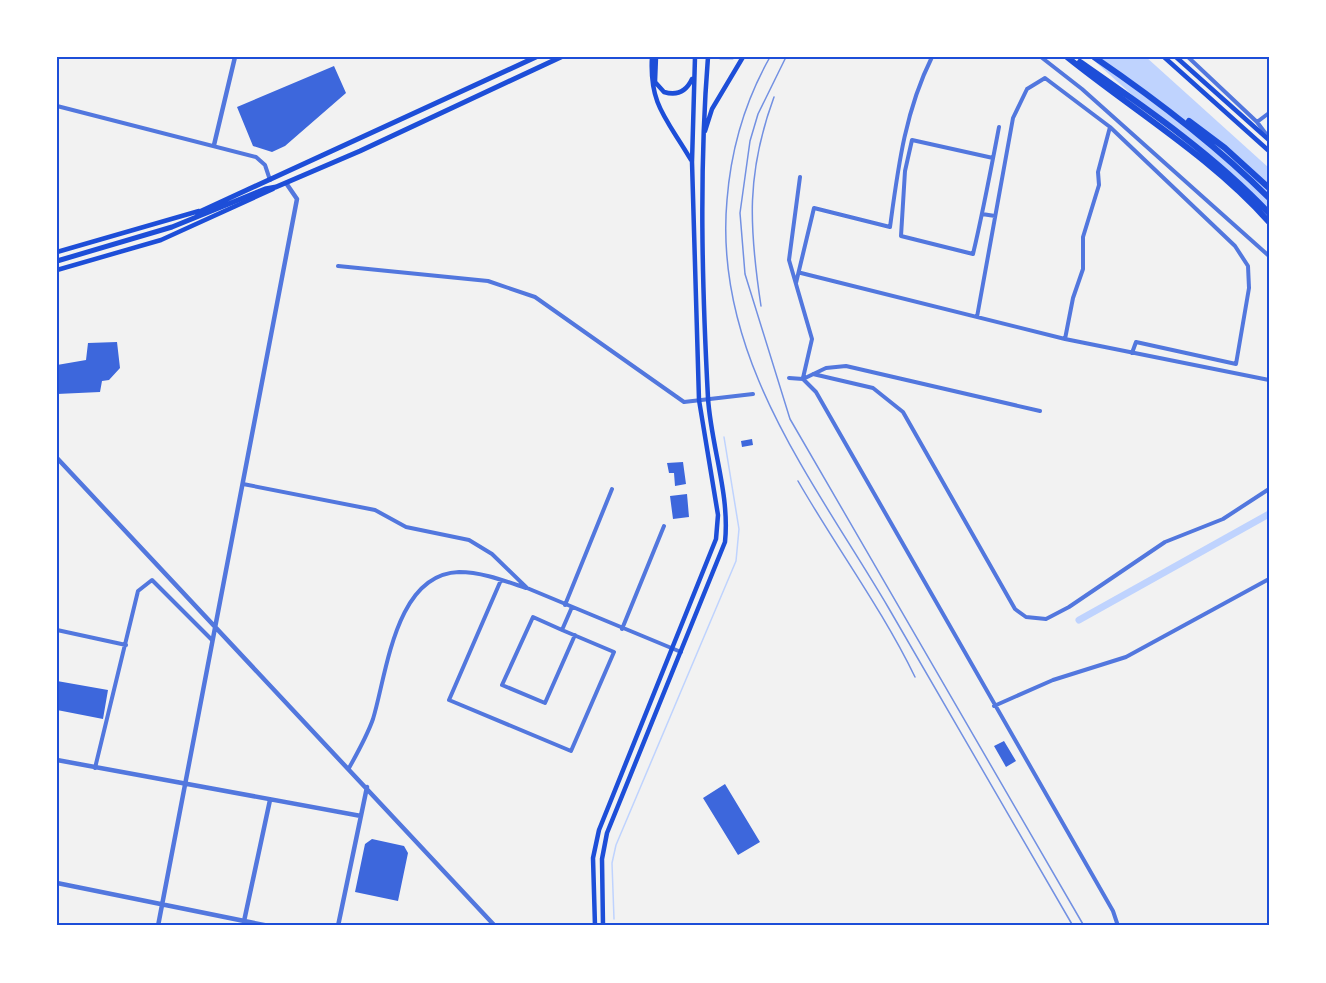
<svg xmlns="http://www.w3.org/2000/svg" width="1326" height="983" font-family="'Playfair Display',serif">
	<rect width="100%" height="100%" fill="#f2f2f2"/>
	<path fill="#bfd3fe" d="M1090,57h56l123,111v50z"/>
	<g fill="none" stroke-linecap="round" stroke-linejoin="round">
		<path stroke="#bfd3fe" stroke-width="1.5" d="M614,919l-2,-56 4,-18 120,-284 3,-32 -15,-92"/>
		<path stroke="#bfd3fe" stroke-width="7" d="M1079,620l190,-106"/>
	</g>
	<path fill="#3d67dc" d="M334,66l12,27 -61,53 -13,6 -19,-6 -16,-39z
		M117,342l3,26 -11,12 -7,1 -2,11 -43,2v-29l29,-5 2,-17z
		M752,439l1,6 -11,2 -1,-6z
		M683,462l3,22 -11,2 -1,-13h-5l-2,-10z
		M687,494l2,23 -16,2 -3,-23z
		M57,681l51,9 -5,29 -46,-9z
		M1004,741l12,20 -10,6 -12,-21z
		M725,784l35,58 -22,13 -35,-57z
		M372,839l32,7 4,7 -10,48 -43,-9 10,-48z"/>
	<g fill="none" stroke-linecap="round" stroke-linejoin="round">
		<path stroke="#5277de" stroke-width="4" d="M1041,57l41,32 187,167
			M1188,57l69,65 12,16
			M57,106l199,51 9,8 5,15
			M1257,122l12,-9
			M993,158l-81,-18 -7,31 -4,65 72,18c10,-42 18,-85 26,-127
			M800,177l-11,83 23,79 -9,39
			M982,214l13,2
			M338,266l150,15 47,16 149,105 69,-8
			M801,273l264,66 204,41
			M796,283l18,-75 76,19c8,-59 15,-116 42,-170
			M977,317l36,-199 14,-29 18,-11 65,49 125,119 13,20 1,22 -13,76 -100,-22 -4,11
			M1065,339l8,-41 10,-29v-32l16,-52 -1,-13 12,-45
			M813,374l60,14 30,24 112,197 11,8 20,2 23,-12 96,-65 58,-23 46,-30
			M789,378l14,1 13,13 297,519 5,15
			M803,379l23,-11 20,-2 194,45
			M243,484l132,26 31,17 63,13 23,14 35,34 154,64
			M501,580l-52,120 122,51 43,-99 -52,-22 10,-23
			M565,605l47,-116
			M622,629l42,-103
			M57,630l69,15
			M562,630l-29,-13 -31,68 43,18 30,-68
			M994,706l59,-26 73,-23 143,-78
			M95,768l43,-177 14,-11 60,60
			M349,768c9,-16 18,-32 24,-49 14,-46 22,-145 86,-147 23,0 46,9 67,16"/>
		<path stroke="#5277de" stroke-width="4.5" d="M214,145l21,-88
			M57,458l438,468
			M57,760l304,56
			M57,883l212,43
			M158,926l139,-727 -11,-16
			M243,926l27,-126
			M338,926l29,-139"/>
		<path stroke="#1d4ed8" stroke-width="4.5" d="M652,57c-3,49 16,63 39,103
			M656,57l-1,25 9,10c13,4 22,0 28,-13
			M720,57h13
			M1164,57l105,94
			M1176,57l93,83
			M705,131l7,-22 31,-52
			M57,252l142,-41
			M57,270l104,-30 112,-51
			M595,926l-2,-68 6,-28 117,-291 2,-24 -19,-115 -7,-238 3,-105
			M603,926l-1,-67 5,-26 118,-291c5,-48 -14,-96 -17,-144 -6,-113 -9,-228 0,-341"/>
		<path stroke="#1d4ed8" stroke-width="5" d="M197,213l339,-156
			M57,261l115,-34 93,-38 11,-2 84,-36 201,-94"/>
		<path stroke="#1d4ed8" stroke-width="6" d="M1067,57c67,54 144,100 202,165
			M1094,57c63,43 121,87 175,141
			M1080,62c66,46 133,92 189,151
			M1189,121l36,27 44,40"/>
		<path stroke="#7290e2" stroke-width="1.5" d="M770,57c-25,44 -39,92 -43,143 -14,156 86,280 161,407 62,106 124,212 185,319
			M786,57l-28,57 -8,27 -10,72 5,61 45,145 294,507
			M761,306c-12,-79 -15,-133 13,-209
			M798,481c38,66 84,128 117,196"/>
	</g>
	<rect width="1326" height="983" fill="none" stroke="#ffffff" stroke-width="117"/>
	<rect x="58" y="58" width="1210" height="866" fill="none" stroke="#1d4ed8" stroke-width="2"/>
</svg>
